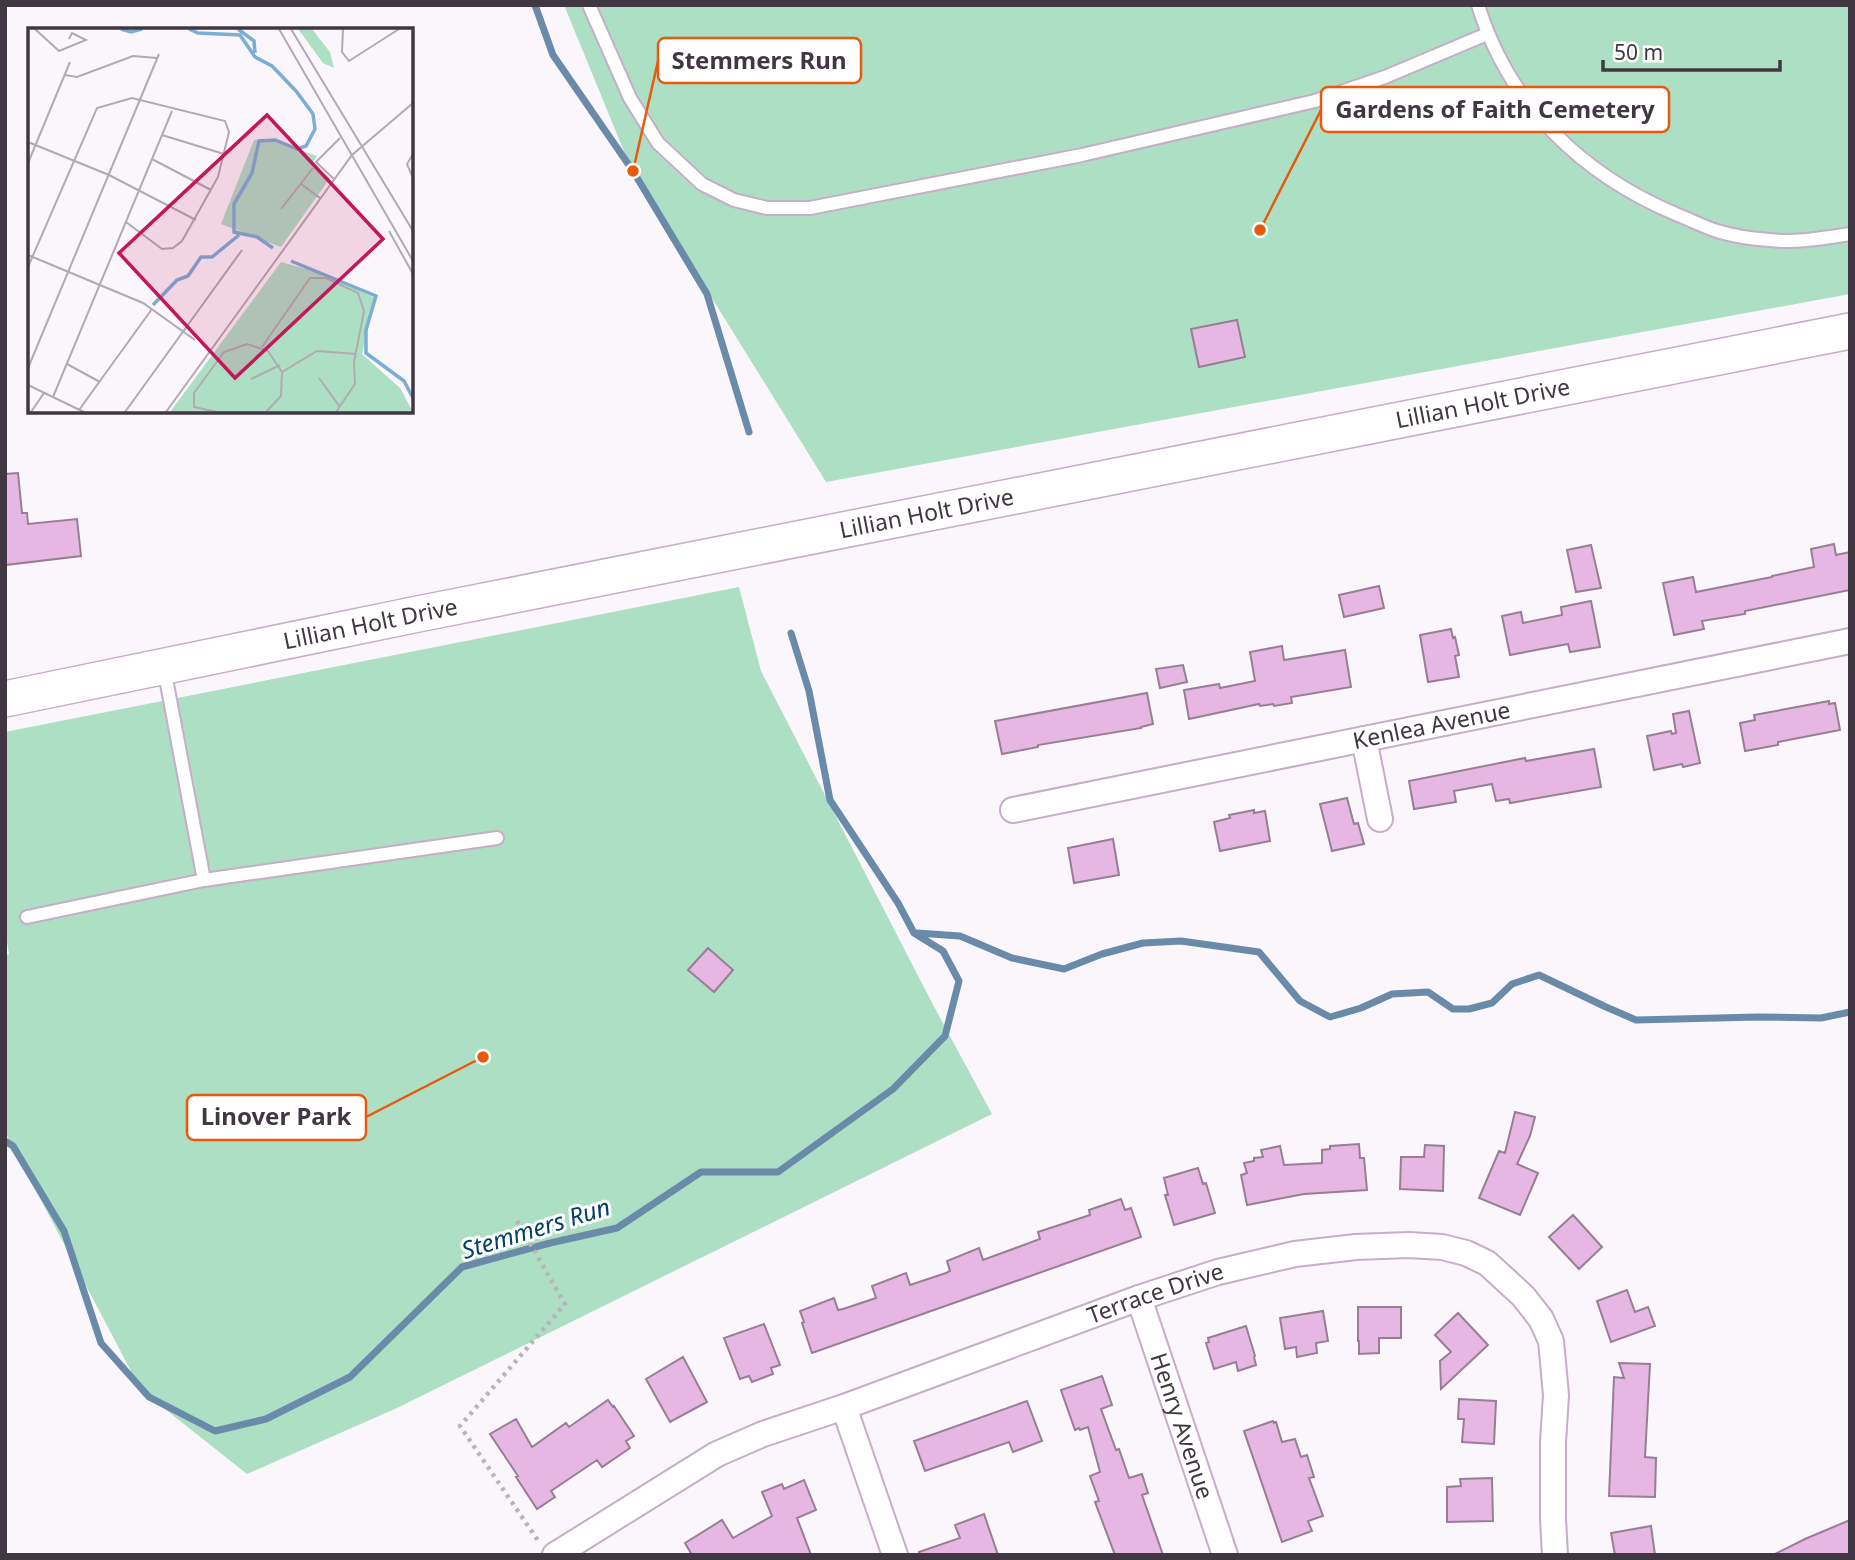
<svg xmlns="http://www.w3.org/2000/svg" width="1855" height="1560" font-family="'Noto Sans',sans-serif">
	<rect width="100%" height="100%" fill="#fbf6fb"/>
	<path fill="#addfc5" d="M564,5h1286v289l-1024,188 -196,-316z
		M739,587l22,84 170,330 61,113 -595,294 -150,66 -106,-84 -136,-258v-176l4,-2 -4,-24v-198z"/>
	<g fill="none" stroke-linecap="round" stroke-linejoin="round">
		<path stroke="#6a8aa9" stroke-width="7" d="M535,5l18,50 80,116 74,123 42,138
			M917,933l43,3 52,22 52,11 38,-15 41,-11 38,-2 78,11 41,49 30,16 31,-9 31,-14 36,-2 25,17h16l23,-6 20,-19 27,-9 67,32 30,13 122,-3 63,1 29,-6
			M5,1141l8,5 51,85 37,112 48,54 66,34 51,-12 84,-42 112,-110 88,-24 67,-15 84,-56h77l115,-83 52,-53 14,-55 -16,-30 -29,-18 -16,-30 -68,-103 -21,-109 -18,-58"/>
	</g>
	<path fill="#e6b7e2" stroke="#987e95" stroke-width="2" d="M1237,320l8,37 -46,10 -8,-38z
		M18,473l4,40h5l1,11 49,-5 4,37 -76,9v-91z
		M1834,544l2,11 14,-3v38l-105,21v3l-43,7 2,8 -30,6 -11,-52 30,-6 3,15 76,-15v-1l42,-9 -3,-18z
		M1591,545l10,43 -25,4 -9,-42z
		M1379,586l5,22 -40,9 -5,-22z
		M1591,601l9,46 -30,5 -2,-8 -58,11 -8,-39 19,-4 2,11 39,-8 -1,-8z
		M1451,629l2,9 2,-1 4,18 -4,1 4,21 -31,5 -8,-47z
		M1282,646l2,14 61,-10 6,37 -60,10 1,6 -18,3 -1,-2 -13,2 -1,-2 -70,15 -5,-29 35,-6 1,4 35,-7 -5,-29z
		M1183,665l4,17 -27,6 -4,-19z
		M1147,693l6,31 -12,3v1l-103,17v2l-36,7 -7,-33z
		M1829,701v3l6,-1 5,27 -62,12v3l-33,6 -5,-28 15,-3 -1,-5z
		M1689,711l11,52 -17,4 -1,-3 -28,6 -7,-34 24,-5 1,3 4,-1 -3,-19z
		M1594,749l7,38 -91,16 -1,-4 -13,2 -4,-17 -38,7 2,11 -42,7 -5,-28 116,-23 1,3z
		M1347,798l7,26 4,-1 6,21 -32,7 -12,-47z
		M1254,810v3l11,-2 5,30 -50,10 -6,-29 16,-4 -1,-3z
		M1113,839l6,36 -45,8 -6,-35z
		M708,948l25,22 -19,22 -26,-22z
		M1515,1112l20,5 -5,19 -13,28 21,9 -18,42 -41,-17 20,-47 6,2z
		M1359,1144l1,14h4l3,32 -63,4 -57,11 -6,-30 6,-2 -3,-10 10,-2v-3l9,-1 -2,-7 19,-4 4,19 38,-2v-13l8,-1v-3z
		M1425,1145l19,1 -1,45 -43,-2 1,-32h23z
		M1198,1168l5,16 3,-1 9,30 -41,12 -9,-30h3l-4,-17z
		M1121,1199l4,11 6,-2 10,29 -329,116 -10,-30 2,-1 -4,-11 34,-13 4,12 5,-1 33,-11 -4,-12 34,-13 4,12 36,-12 4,-2 -3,-10 32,-13 4,12 57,-21 -2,-7 52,-17 -1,-5z
		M1573,1215l29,32 -23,22 -30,-32z
		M1627,1290l8,22 13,-5 7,19 -44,16 -14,-41z
		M1358,1307h43v31h-22v15l-20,1v-13h-1z
		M1323,1311l5,30 -12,2 1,10 -20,4 -1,-10 -11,2 -5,-31z
		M1458,1313l30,32 -47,44 -1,-28 11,-9 -16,-17z
		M764,1324l16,41 -9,3 2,6 -21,8 -3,-6 -9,3 -16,-41z
		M1246,1326l9,30 -1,1 2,8 -18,6 -2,-9 -22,7 -8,-26 3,-1 -1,-4z
		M683,1357l24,45 -37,20 -24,-43z
		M1619,1363l31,1 -5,93 11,1 -1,39 -46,-1 5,-119 10,1z
		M1102,1376l10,29 -11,4 15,41 3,-1 10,29 13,-4 6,19 -6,2 21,60h-48l-20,-53 4,-1 -9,-25 10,-4 -12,-45 -8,3 -1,-2 -4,2 -14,-40z
		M1459,1399l37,2 -2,43 -32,-2 2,-23h-6z
		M608,1400l5,7 1,-1 20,30 -8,5 4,7 -28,19 -5,-7 -46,31 4,6 -18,12 -21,-32 2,-1 -28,-42 26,-15 16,28 34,-24 3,4z
		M1027,1401l15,40 -29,11 -4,-10 -84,29 -11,-30z
		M1273,1421l1,2 2,-1 6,20 13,-3 6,18 6,-2 7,22 -5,1 14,38 -15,5 4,10 -30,11 -38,-111z
		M1492,1478l1,43 -46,1v-35l14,-1 -1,-7z
		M804,1480l12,30 -19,8 14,37h-119l-7,-12 37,-23 11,18 39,-22 -10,-24 20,-8 2,5z
		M984,1514l14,41h-79v-3l41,-14 -5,-13z
		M1850,1520v35h-77l32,-16z
		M1651,1526l4,29h-40l-4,-22z"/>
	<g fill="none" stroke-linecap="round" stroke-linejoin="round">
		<g stroke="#c6adc8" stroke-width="16">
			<path id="lane" d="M589,5l41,93 28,45 44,41 32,16 33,8h43l272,-53 233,-54 70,-24 102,-43
				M1478,5c31,100 104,170 200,210 13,5 26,12 39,16 16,5 36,8 53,9 26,3 54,-2 80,-6
				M164,668l40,212
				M27,917l177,-37 293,-42"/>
		</g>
		<g stroke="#c6adc8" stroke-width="28">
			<g id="street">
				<path d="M1364,739l16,80"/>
				<path id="s1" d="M1013,810l837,-169"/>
				<path id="s2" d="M1139,1298l86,257"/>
				<path d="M844,1407l51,148"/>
				<path id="s3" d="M555,1555l162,-101 46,-20 81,-27 295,-109 79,-26 77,-18 61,-7 53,-2 33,2 24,6 21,10 36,33 18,23 10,22 5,54 -3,47v77l2,36"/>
			</g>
		</g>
		<g stroke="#c6adc8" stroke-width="38">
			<g id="secondary">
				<path id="s4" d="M5,699l413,-85 1432,-283"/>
			</g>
		</g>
		<path stroke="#bab3ba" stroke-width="4.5" stroke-dasharray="3.5 5" stroke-linecap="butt" d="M517,1221l48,83 -105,122 79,116"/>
		<use href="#lane" stroke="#fff" stroke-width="12"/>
		<use href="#street" stroke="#fff" stroke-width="24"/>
		<use href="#secondary" stroke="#fff" stroke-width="35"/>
	</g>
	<g text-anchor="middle" stroke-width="6" stroke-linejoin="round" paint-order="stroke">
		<g font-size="23" fill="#413742" stroke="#fff">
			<text dy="8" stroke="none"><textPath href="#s4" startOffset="1507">Lillian Holt Drive</textPath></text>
			<text dy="8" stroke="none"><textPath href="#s4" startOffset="940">Lillian Holt Drive</textPath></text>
			<text dy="8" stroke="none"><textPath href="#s4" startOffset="373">Lillian Holt Drive</textPath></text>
			<text dy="8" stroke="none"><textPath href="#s1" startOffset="427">Kenlea Avenue</textPath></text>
			<text dy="8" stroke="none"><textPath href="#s3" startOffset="658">Terrace Drive</textPath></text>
			<text dy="8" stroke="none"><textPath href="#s2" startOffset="135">Henry Avenue</textPath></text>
		</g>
		<g font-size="24" font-style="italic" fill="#004065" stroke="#fff">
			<text transform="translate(536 1229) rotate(-17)" y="8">Stemmers Run</text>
		</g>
	</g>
	<g transform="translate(28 28)">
		<rect width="385" height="385" fill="#fbf6fb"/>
		<path d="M270,1h14l18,23 4,16 -11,-5zM240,111l49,17 -5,8 18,14 -49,69 -60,-23 33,-84zM253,234l40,11 54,25 -13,56 38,34 13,24h-243z" fill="#addfc5"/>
		<path fill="none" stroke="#7baed5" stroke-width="3.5" d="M93,1l10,3 11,-3M161,1l9,4 42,2 15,22 17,9 24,25 17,23 2,15 -9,17 -9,3 -22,-9 -16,1 -7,32 -18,31v28l23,5 16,11M210,1l16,12 1,12M263,233l85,35 -10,34v23l38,28 9,17M125,277l24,-25 11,-4 13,-19h11l27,-22"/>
		<path fill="none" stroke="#b1aab1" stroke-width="2" d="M7,1l24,22 27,-11 -14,-7 -3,6M251,1l134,232M263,1l122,202M315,1l-1,23 7,9 50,-32M37,47l12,2 56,-21 24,2M134,107l62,19M0,114l81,33 87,45M385,126l-6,10 6,14M124,131l59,31M0,135l42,-101M306,151l-18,-17 24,-24M273,156l19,14M253,181l32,-41M361,203l24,43M0,227l115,48 52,37M0,239l69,-159 35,-10 93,23 4,11 -11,45 -36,64 -9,7 -11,1 -36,-27M234,319l48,-69h16l32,15 6,18 -10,51 1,22 -19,28M39,336l33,18M0,340l131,-314M254,344l35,-21 39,3M291,350l21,29M223,351l29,-14M0,357l56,27M25,369l119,-286M51,382l73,-101M3,384l13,-19M97,384l117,-162M138,384l186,-257 61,-52M189,384l-23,-5v-14l30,-41 23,-8 21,7 14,21 -1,24 -15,16"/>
		<path fill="#c2185b" fill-opacity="0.15" stroke="#c2185b" stroke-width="3.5" d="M239,87l116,124 -148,139 -116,-125z"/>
		<rect width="385" height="385" fill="none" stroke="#413742" stroke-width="3.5"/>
	</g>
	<path fill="none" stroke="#e8590c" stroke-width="2.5" d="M633 171L658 61M1260 230L1321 110M483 1057L366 1117"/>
	<g fill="#e8590c" stroke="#fff" stroke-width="2.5">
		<circle cx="633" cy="171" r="7"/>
		<circle cx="1260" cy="230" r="7"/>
		<circle cx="483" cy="1057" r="7"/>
	</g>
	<g fill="#fff" stroke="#e8590c" stroke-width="2.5">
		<rect x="658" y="38" width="203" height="45" rx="7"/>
		<rect x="1321" y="87" width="348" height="45" rx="7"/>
		<rect x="187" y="1095" width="179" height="45" rx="7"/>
	</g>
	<g font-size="24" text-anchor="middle" font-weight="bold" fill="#413742">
		<text x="759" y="69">Stemmers Run</text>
		<text x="1495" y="118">Gardens of Faith Cemetery</text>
		<text x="276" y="1125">Linover Park</text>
	</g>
	<rect width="1855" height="1560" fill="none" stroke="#413742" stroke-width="14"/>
	<path d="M1603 60v10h177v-10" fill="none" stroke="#413742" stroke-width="3.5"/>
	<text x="1614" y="60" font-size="21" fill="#413742" stroke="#ffffff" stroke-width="5" paint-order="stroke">50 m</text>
</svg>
